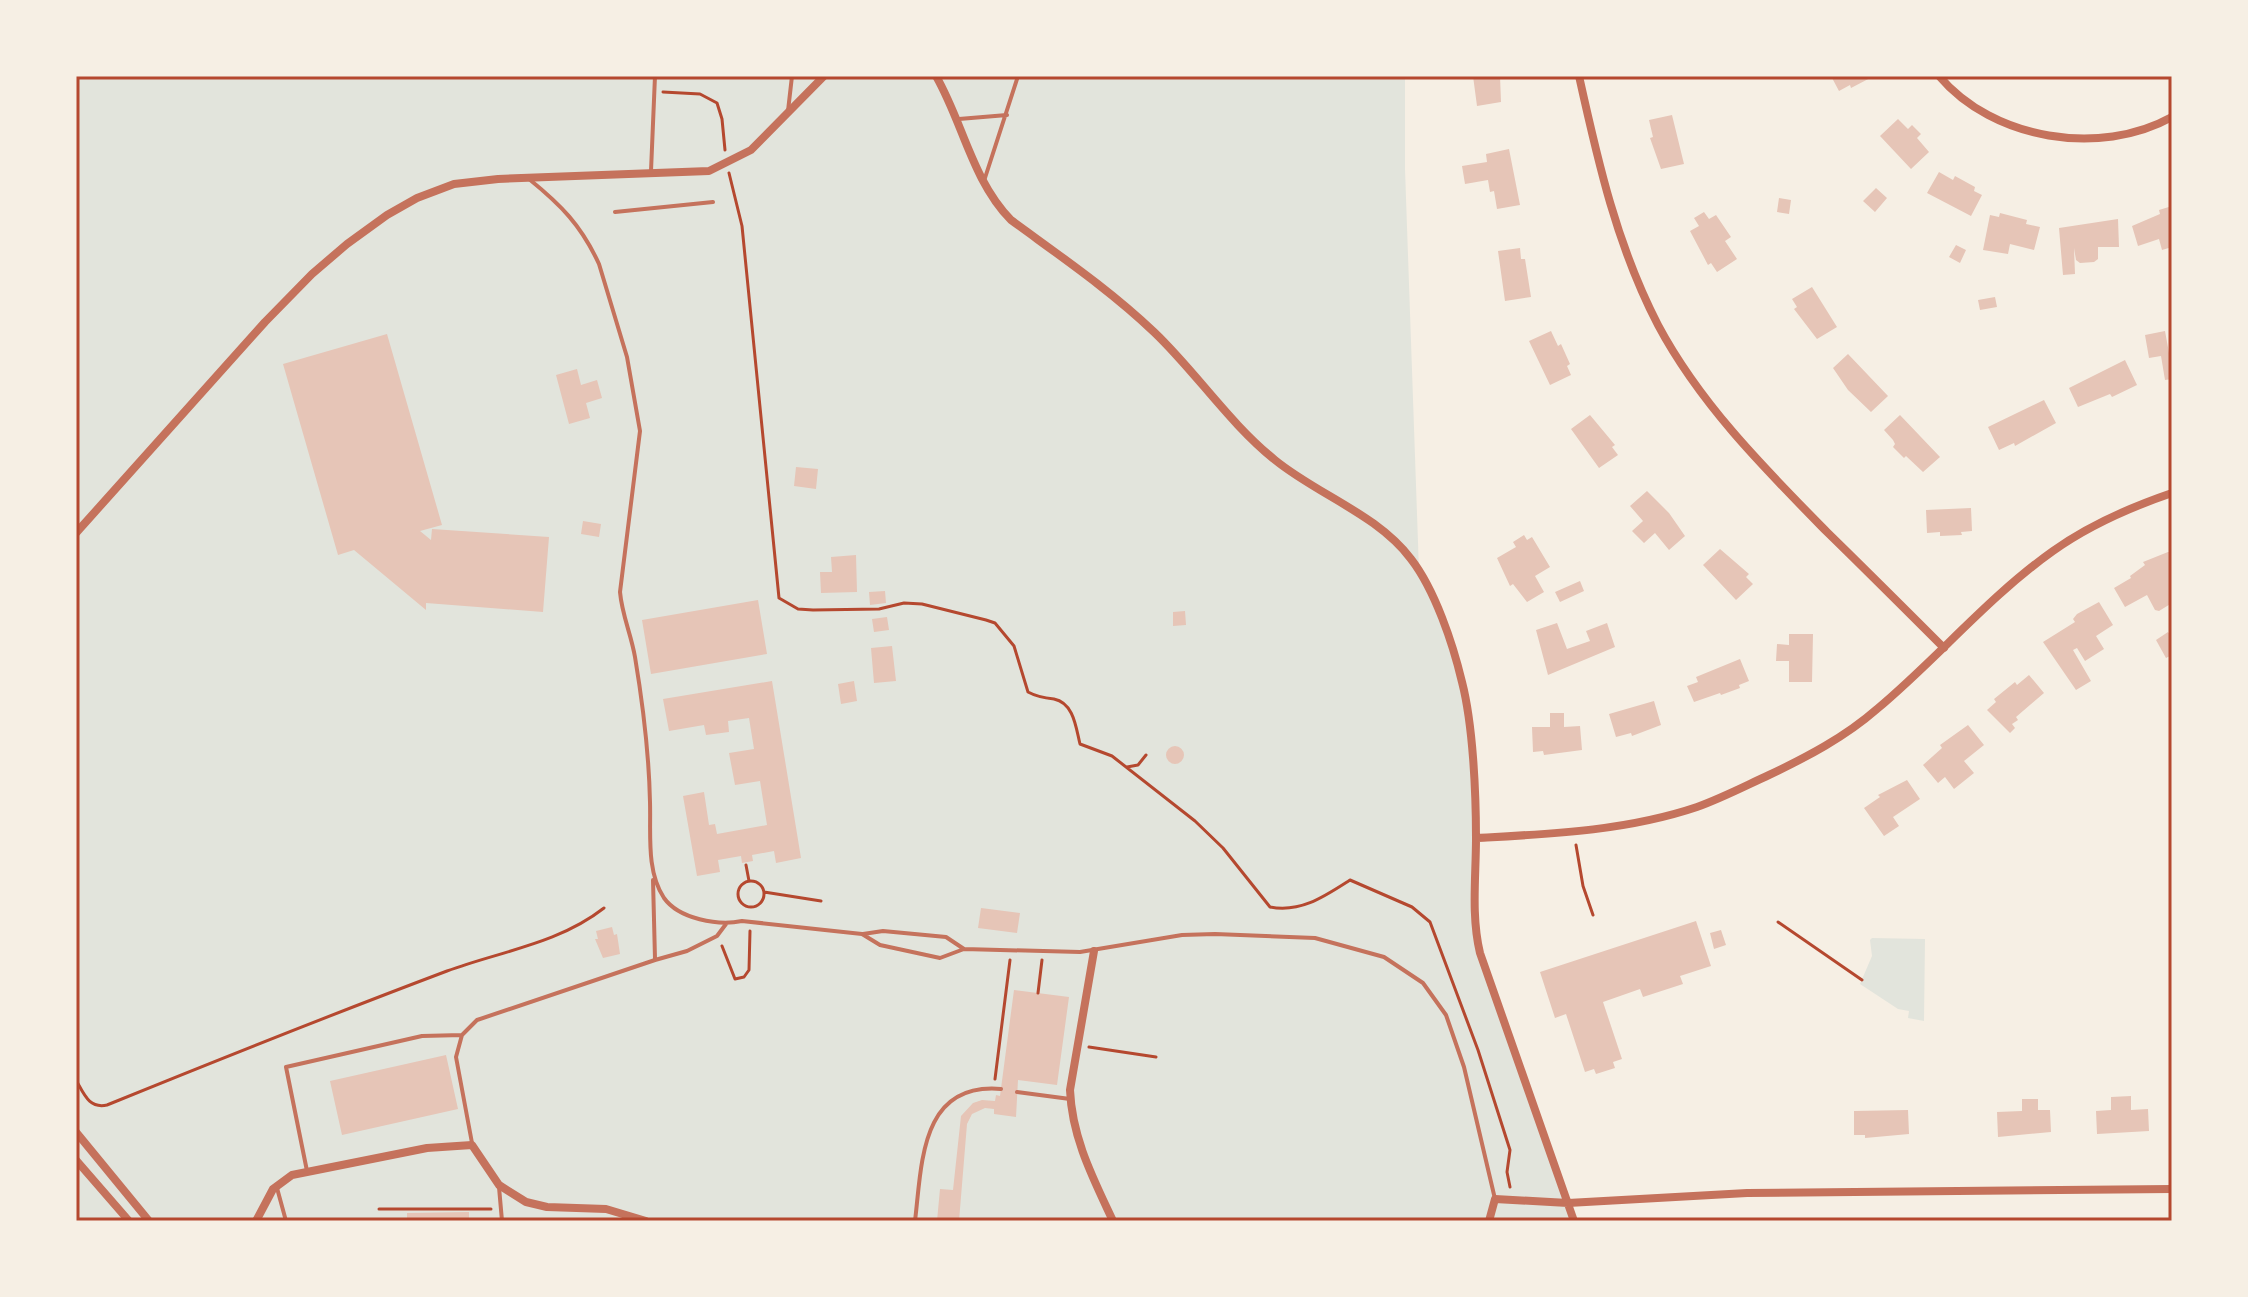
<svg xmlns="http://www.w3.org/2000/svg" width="2248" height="1297" font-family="Manrope,sans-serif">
	<rect width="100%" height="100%" fill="#f6efe4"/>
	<path fill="#e2e4dc" d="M76,76h1329v93l14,402 20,43 30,102 8,225 97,280h-1498z
		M1872,938l53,1 -1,82 -16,-3 1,-7 -11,-2 -38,-25 12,-28 -2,-16z"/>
	<path fill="#e6c5b7" d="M1473,76h27l1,26 -24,4z
		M1831,76h43l-23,12 -1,-3 -11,6z
		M1672,115l12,49 -23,5 -11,-31 3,-1 -4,-17z
		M1898,119l10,10 4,-4 9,9 -4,4 12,14 -18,17 -31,-33z
		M1509,149l11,56 -23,4 -3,-18 -4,1 -2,-12 -23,4 -3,-18 25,-4 -1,-8z
		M1939,172l14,8 2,-4 20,11 -1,4 8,4 -11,21 -44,-23z
		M1876,188l11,10 -12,14 -12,-11z
		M1779,198l12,2 -2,14 -12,-2z
		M2172,206v41l-10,3 -3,-11 -21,7 -6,-20 28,-12 -1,-4z
		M1704,212l5,7 7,-4 15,22 -6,4 12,18 -20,13 -6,-9 -3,2 -18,-34 9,-5 -5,-8z
		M2000,213l27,7 -1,4 14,3 -6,23 -24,-6 -2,10 -25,-4 7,-35 9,2z
		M2118,219l1,28h-21v12l-4,3 -14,1 -4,-3 -2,-12 1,26 -12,1 -4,-47z
		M1956,245l10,5 -6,13 -11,-6z
		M1520,248l1,11h4l6,38 -26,4 -7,-50z
		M1812,287l25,40 -20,12 -23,-30 3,-2 -5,-8z
		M1995,297l2,10 -17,3 -2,-10z
		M1551,331l7,15 3,-2 9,20 -3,2 4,9 -21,10 -21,-44z
		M2165,331l4,22 3,-1v27l-7,1 -4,-24 -12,2 -4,-23z
		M387,334l55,191 -22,6 11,9 1,-11 117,8 -6,75 -117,-9v7l-72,-60 -16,5 -55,-191z
		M1848,354l40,42 -17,16 -23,-22 -15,-22z
		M2125,360l12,25 -25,12 -2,-3 -32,13 -9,-19z
		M577,369l4,16 16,-5 5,18 -16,5 4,15 -21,6 -13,-49z
		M2044,400l12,23 -41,23 -1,-3 -15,7 -11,-23z
		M1590,415l25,30 -3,2 6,8 -19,13 -28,-39z
		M1900,415l40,42 -17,15 -17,-16 -2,2 -11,-11 2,-3 -2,-4 -9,-10z
		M796,467l22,2 -2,20 -22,-3z
		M1647,491l22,22 16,23 -16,14 -14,-17 -11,10 -12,-12 11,-10 -13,-15z
		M1971,508l1,23 -11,1 1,3 -22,1v-4l-13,1 -1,-23z
		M583,521l18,3 -2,13 -18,-3z
		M1524,535l3,5 5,-3 18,30 -15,9 9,16 -17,10 -14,-18 -3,2 -13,-28 19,-11 -3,-5z
		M1720,549l29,25 -3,3 7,7 -17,16 -33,-35z
		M2168,552h4v51l-13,8 -4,-1 -8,-15 -22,12 -11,-19 17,-10 -1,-2 15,-11 -2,-3z
		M856,555l1,37 -36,1 -1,-21h12l-1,-15z
		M1580,581l4,10 -24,11 -5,-10z
		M885,591l1,12 -16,2 -1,-13z
		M758,600l9,54 -116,20 -9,-54z
		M2099,602l14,23 -17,11 8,13 -19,12 -8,-13 -4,2 18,31 -15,9 -33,-48 32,-20 -2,-3 4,-5z
		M1185,611l1,14 -13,1v-14z
		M887,617l2,13 -15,2 -2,-13z
		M1557,623l10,26 23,-8 -4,-10 21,-8 8,24 -67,28 -12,-45z
		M2168,632l4,6v17l-6,3 -10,-18z
		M1789,634h24l-1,48h-23v-21h-13l1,-17 12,1z
		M892,646l4,35 -22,2 -3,-35z
		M1740,659l9,22 -10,4 1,3 -19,7 -1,-2 -26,9 -7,-16 11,-4 -2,-5z
		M2029,675l15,18 -28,24 2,3 -6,4 3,4 -5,5 -23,-23 9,-8 -2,-3 21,-17 2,3z
		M772,681l29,177 -25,5 -2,-12 -22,4 1,6 -11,2 -1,-7 -23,4 2,12 -23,4 -14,-80 21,-4 5,33 6,-1 2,10 50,-9 -7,-44 -25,4 -6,-32 25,-4 -5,-31 -21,3 1,11 -23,3 -2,-10 -35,6 -6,-32z
		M854,681l3,20 -16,3 -3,-20z
		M1654,701l7,24 -29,11 -1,-3 -15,4 -7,-23z
		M1550,713h14v14l16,-1 2,24 -38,5 -1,-4 -10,1 -1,-25h18z
		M1968,725l16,20 -20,16 10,12 -20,16 -9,-12 -7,6 -15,-18 19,-17 -2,-3z
		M1166 755a9 9 0 1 1 18 0a9 9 0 1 1-18 0Z
		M1907,780l13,19 -27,18 6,9 -15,10 -20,-28 16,-11 -2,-2z
		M981,908l39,5 -3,20 -39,-5z
		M1696,921l15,45 -31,10 3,8 -40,13 -3,-8 -37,13 19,57 -9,3 2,6 -19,6 -2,-5 -9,3 -19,-58 -11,4 -15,-46z
		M612,927l2,8 3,-1 3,20 -17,4 -8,-19h3l-2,-8z
		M1721,930l5,15 -12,4 -4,-16z
		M1014,990l55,7 -12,88 -39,-5 -2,37 -22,-3v-5l-9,-1 -13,6 -5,10 -8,97h-22l3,-32 13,1 8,-74 12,-13 9,-3 13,1 1,-6 4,1z
		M446,1055l12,54 -116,26 -12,-54z
		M2131,1096v14l17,-1 1,22 -52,3 -1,-23 15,-1v-13z
		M2022,1099h16v11h12l1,22 -53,5 -1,-25 25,-1z
		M1908,1110l1,24 -44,4v-3h-11v-24z
		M469,1212v9h-62v-8z"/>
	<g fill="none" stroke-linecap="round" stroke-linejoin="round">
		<path stroke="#b5482f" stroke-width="3" d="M663,92l37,2 17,9 5,16 3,31
			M729,173l13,53 37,372 19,11 15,1 66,-1 25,-6 18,1 64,16 9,3 19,23 14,46c9,5 17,6 26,7 20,4 22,29 26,45l32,12 83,65 28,27 47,59c31,6 55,-11 80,-27l62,27 18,15 48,128 32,100 -3,22 3,15
			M1127,767l11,-2 8,-10
			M1576,845l7,41 10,29
			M746,865l3,16
			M738 894a13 13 0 1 1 26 0a13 13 0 1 1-26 0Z
			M764,892l57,9
			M1778,922l84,58
			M722,946l13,33 9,-2 5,-7 1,-39
			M1038,993l4,-33
			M1089,1047l67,10
			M995,1079l15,-119
			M76,1080c8,14 13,29 31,25 113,-46 226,-91 340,-134 54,-20 111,-27 157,-63
			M379,1209h112"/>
		<path stroke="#c5725c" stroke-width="4" d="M788,111l4,-35
			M959,119l48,-4
			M651,171l4,-95
			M529,179c32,26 52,46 70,85l28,93 13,74 -20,161c2,23 11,42 15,65 8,48 14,96 15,145 1,31 -4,69 14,96 15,21 54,28 78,23l120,13 18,11 60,13 24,-9 116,3 102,-17 33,-1 100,4 69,19 39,26 23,32 18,52 31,132
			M984,181l34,-105
			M615,212l98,-10
			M653,880l2,79
			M863,934l20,-3 63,6 18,12
			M1017,1092l53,7
			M472,1143l-16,-86 6,-22 15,-15 178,-60 32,-9 30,-15 9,-12
			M307,1171l-21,-104 136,-31 40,-1
			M499,1187l3,34
			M277,1188l9,33
			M915,1221c7,-57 5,-139 86,-132"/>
		<path stroke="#c5725c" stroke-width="8" d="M936,76c27,47 36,104 75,144 49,36 99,70 143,112 42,40 75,91 121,128 43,35 102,54 136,99 24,31 42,85 51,123 11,43 14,110 14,156 0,39 -5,77 4,115l94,268
			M1579,76c19,86 38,170 79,249 42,79 107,144 169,207 39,38 78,77 117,116
			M1939,76c54,64 161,81 233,41
			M76,533l189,-211 47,-48 35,-30 40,-29 30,-17 37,-14 44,-5 211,-8 42,-21 73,-74
			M1476,838c74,-4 150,-7 221,-31 25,-9 48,-21 72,-32 38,-18 76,-38 108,-66 60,-50 111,-112 176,-158 35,-25 78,-44 119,-58
			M1094,951l-24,139c2,48 23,88 43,131
			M76,1132l73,89
			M76,1160l53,61
			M256,1221l17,-32 19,-14 135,-27 45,-3 27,40 27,17 21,5 59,2 40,12
			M1489,1221l6,-22 73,4 179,-10 425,-4"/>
	</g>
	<rect width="2248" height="1297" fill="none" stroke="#f6efe4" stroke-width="156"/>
	<rect x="78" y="78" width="2092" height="1141" fill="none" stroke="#b5482f" stroke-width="3"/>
</svg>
